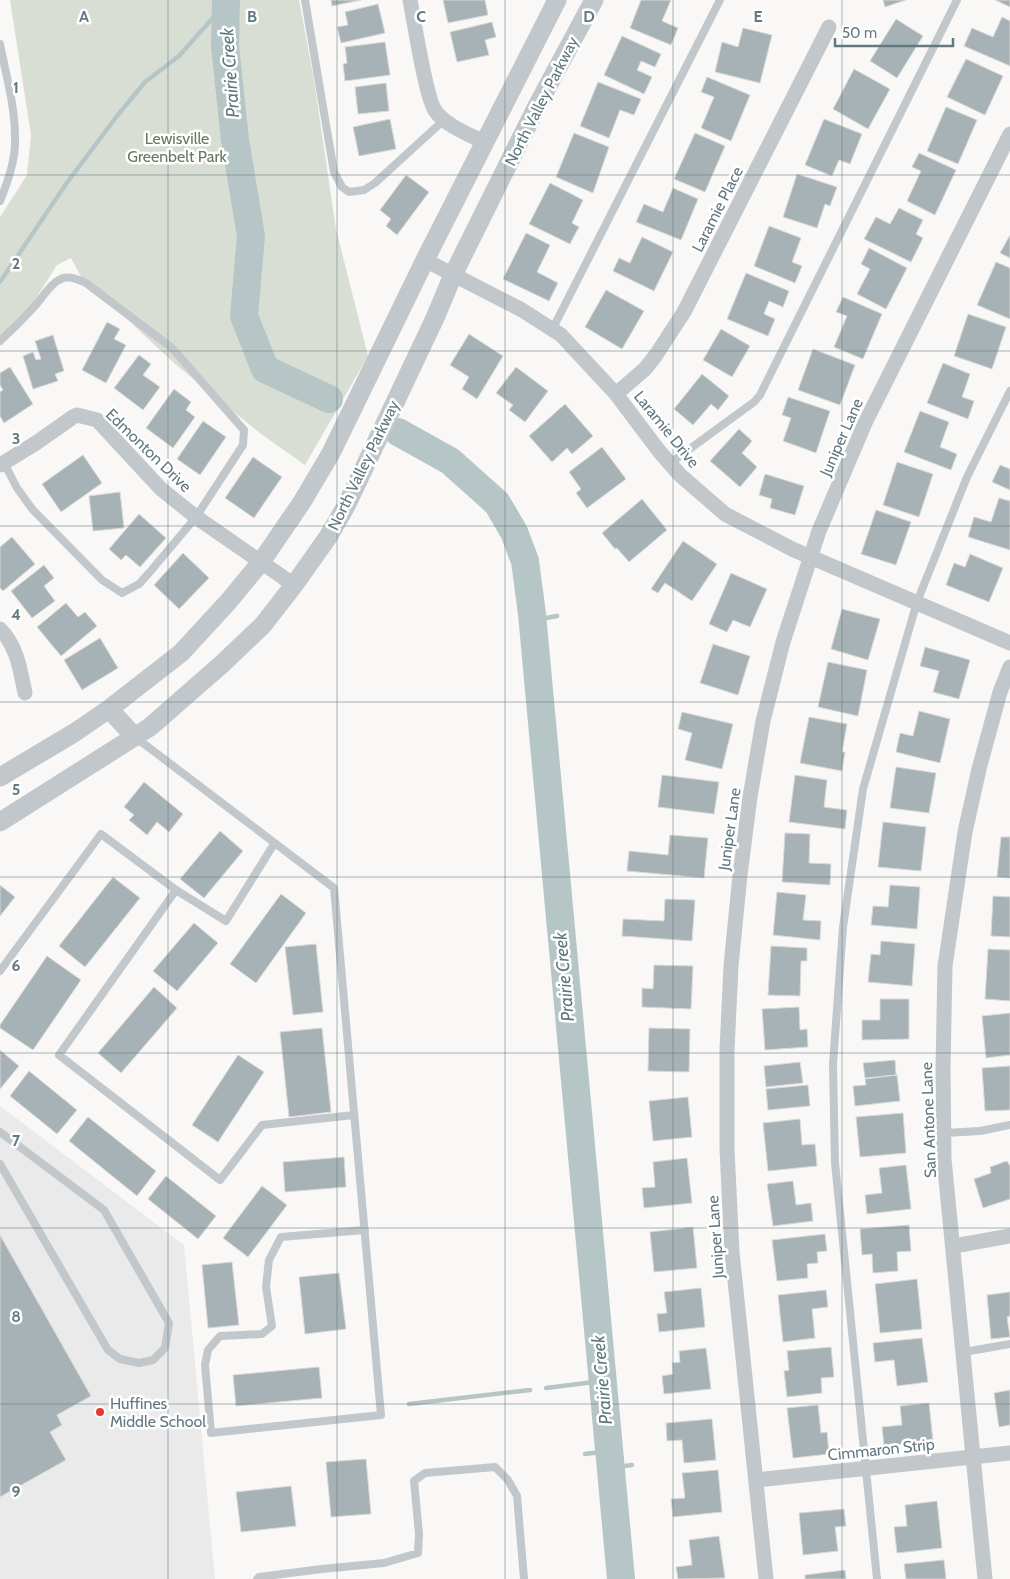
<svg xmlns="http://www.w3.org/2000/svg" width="1010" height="1579" font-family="Cabin,sans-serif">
	<rect width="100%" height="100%" fill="#f9f8f6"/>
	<path fill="#e9eae9" d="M0,1106l184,139 31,334h-215z"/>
	<path fill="#d9ded5" d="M10,0h289l15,80 22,149 32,127 -63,109 -44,-31 -86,-70 -95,-89 -9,-17 -14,7 -40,63 -17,13v-124l27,-42 4,-40z"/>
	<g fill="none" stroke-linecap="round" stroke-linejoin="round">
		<path stroke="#b6c6c7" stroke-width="4.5" d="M0,282l66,-98 51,-68 28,-34 34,-26 47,-53
			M532,619h9l16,-3
			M546,1388l56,-7
			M409,1404l121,-14
			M585,1454l24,-3
			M610,1468l22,-3"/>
		<path stroke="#b6c6c7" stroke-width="28" d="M226,0l-1,46 10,94 16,96 -7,80 21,53 64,30
			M398,432l52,29 47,42 17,29 11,29 7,53 89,965"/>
	</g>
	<path fill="#a6b2b5" stroke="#dadad8" d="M331,0h30l-29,6z
		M443,0h42l3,15 -40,8z
		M641,0h30l-9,21 16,7 -7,17 -41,-17z
		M883,0h23l-21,7z
		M995,0h15v7z
		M378,4l7,29 -44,10 -4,-16 11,-2 -3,-13z
		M1002,17l8,4v45l-46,-20 8,-18 21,9z
		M896,19l27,17 -26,42 -27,-17z
		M492,22l4,15 -11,3 4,15 -32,7 -7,-30z
		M743,28l29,7 -12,48 -45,-11 7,-30 16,5z
		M622,36l39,18 -6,13 -14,-6 -4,9 15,7 -8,17 -40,-19z
		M385,42l5,33 -45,6 -2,-17 4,-1 -2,-16z
		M966,59l37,17 -18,39 -38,-18z
		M854,69l36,20 -22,40 -35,-20z
		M707,77l43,18 -19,46 -30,-13 13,-31 -13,-5z
		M598,82l43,17 -7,16 -14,-5 -11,28 -29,-12z
		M386,83l3,28 -31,3 -3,-27z
		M946,107l31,13 -19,44 -31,-13z
		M390,119l6,30 -37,7 -6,-29z
		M824,119l38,15 -12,30 -11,-4 -7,16 -27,-11z
		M574,133l35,14 -16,46 -37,-16z
		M695,133l30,13 -20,46 -31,-13z
		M919,153l37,17 -21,45 -28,-14 14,-30 -9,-4z
		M797,174l40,13 -7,19 -5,-2 -8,24 -34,-11z
		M406,175l23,17 -32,43 -11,-9 5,-7 -11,-9z
		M550,183l33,17 -11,23 7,4 -9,17 -41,-20z
		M673,188l25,11 -17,41 -45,-18 8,-18 19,8z
		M899,208l24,12 -7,14 7,4 -12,24 -47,-23 12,-22 14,7z
		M769,226l32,12 -9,24 10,4 -7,17 -41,-17z
		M526,233l24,12 -13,27 21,11 -9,18 -46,-22z
		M1010,235v23l-10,-5z
		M642,237l31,15 -19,39 -41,-20 6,-13 11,5z
		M869,248l38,20 -21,41 -29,-15 13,-25 -9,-5z
		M996,262l14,6v51l-33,-14z
		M746,273l43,18 -6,16 -14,-6 -5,13 11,5 -7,17 -41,-17z
		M606,290l38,21 -22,38 -37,-22z
		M843,297l39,17 -19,45 -29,-12 13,-31 -11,-4z
		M968,314l38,13 -14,42 -38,-13z
		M107,322l13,7 -6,10 12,6 -20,38 -24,-13z
		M721,329l29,17 -18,31 -29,-17z
		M469,334l34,22 -26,43 -15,-10 7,-12 -19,-12z
		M53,335l11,36 -9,3 3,7 -25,8 -10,-33 10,-4 3,8 5,-1 -6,-18z
		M813,349l42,16 -15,40 -42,-15z
		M139,355l12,9 -8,11 17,12 -17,23 -29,-22z
		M943,363l27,11 -8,23 12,4 -6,18 -41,-16z
		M10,367l23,37 -29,19 -4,-7v-24l3,-2 -3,-5v-12z
		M516,367l32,24 -23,31 -16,-12 4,-5 -17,-12z
		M702,374l27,22 -11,14 -7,-6 -18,21 -19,-16z
		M174,389l17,13 -5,8 9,7 -22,31 -27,-20z
		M788,397l42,14 -14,42 -33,-12 8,-23 -9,-3z
		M565,404l28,32 -21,18 -5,-6 -15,14 -23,-26z
		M920,411l29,11 -9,25 17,7 -6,16 -47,-18z
		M203,421l23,16 -26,38 -23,-16z
		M739,429l13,12 -10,12 15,14 -17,20 -30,-26z
		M602,447l24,32 -39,29 -11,-15 5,-4 -12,-17z
		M83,455l19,28 -41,29 -19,-28z
		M253,457l29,20 -28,41 -29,-20z
		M897,462l36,12 -14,43 -36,-12z
		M1000,465l10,4v21l-18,-8z
		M765,474l39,12 -9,29 -25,-7 2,-9 -13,-4z
		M120,492l4,36 -31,3 -4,-35z
		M999,498l11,3v49l-42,-13 6,-20 17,5z
		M642,499l25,31 -38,32 -12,-14 -2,1 -13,-16z
		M876,510l35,12 -15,43 -35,-11z
		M139,514l27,24 -26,29 -14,-12 -5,5 -12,-11z
		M12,537l23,27 -32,27 -3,-3v-41z
		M683,541l34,23 -25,37 -27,-18 -7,10 -7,-4z
		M183,553l26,25 -30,31 -25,-24z
		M970,554l33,14 -14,34 -43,-17 8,-22 11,4z
		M44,565l10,13 -10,8 11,15 -23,17 -21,-27z
		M731,573l36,16 -17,38 -17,-7 -6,12 -18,-8z
		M66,603l12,14 7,-5 12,14 -36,30 -24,-29z
		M842,609l38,10 -12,41 -37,-11z
		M100,638l18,30 -36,22 -18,-30z
		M713,644l37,12 -12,39 -38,-12z
		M925,647l45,13 -11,39 -26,-7 6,-21 -19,-5z
		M828,662l39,8 -9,46 -40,-9z
		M919,711l31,8 -10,44 -44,-11 4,-19 13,3z
		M682,712l51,12 -11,45 -37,-9 7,-27 -14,-4z
		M809,717l38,7 -5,28h3l-3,19 -42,-8z
		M896,767l40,6 -7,40 -39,-5z
		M662,775l57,7 -5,32 -56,-7z
		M795,775l32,5 -3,27 23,3 -2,19 -56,-7z
		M144,782l39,32 -14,18 -12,-10 -10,13 -18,-15 5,-5 -10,-8z
		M883,822l43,5 -5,44 -43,-4z
		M220,831l23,20 -39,47 -24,-19z
		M785,833l25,1 -1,29 22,1 -1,21 -48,-3z
		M670,835l38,3 -4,40 -77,-7 2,-20 39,4z
		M1001,837h9v41l-13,-1z
		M113,877l27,21 -55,69 -26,-21z
		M0,885l15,12 -15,19z
		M890,885l30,2 -3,42 -46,-4 2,-19 15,1z
		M777,892l29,3 -3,25 18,1 -1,19 -47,-5z
		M281,894l25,19 -50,70 -26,-19z
		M993,896l17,1v40l-19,-1z
		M665,899l30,1 -3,41 -70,-5 1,-17 41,2z
		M194,923l24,20 -41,48 -24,-20z
		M881,941l34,3 -3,42 -44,-4 3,-28 9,1z
		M316,944l7,68 -30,3 -8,-68z
		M771,946l36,2v13h-6l-1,35 -32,-1z
		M988,949l22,1v51l-25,-2z
		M47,956l34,24 -48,70 -33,-22v-3z
		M654,965l39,1 -2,43 -49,-2v-19l11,1z
		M154,987l23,21 -56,65 -23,-20z
		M880,999h29v40l-47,1v-20h18z
		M799,1007l1,23 7,-1 1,18 -43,3 -3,-41z
		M1010,1013v42l-24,3 -4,-42z
		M322,1028l9,84 -42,5 -9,-85z
		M649,1028l41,1 -1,43 -41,-1z
		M0,1050l19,16 -19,23z
		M238,1055l26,17 -46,70 -26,-17z
		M895,1060l1,15 -31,3 -2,-15z
		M800,1062l3,21 -37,4 -2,-21z
		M1010,1066v44l-25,1 -3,-43z
		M29,1071l48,39 -20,24 -47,-38z
		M897,1075l3,26 -45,5 -2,-20 13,-1 -1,-6z
		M808,1085l2,21 -42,4 -2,-21z
		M688,1097l4,40 -39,4 -4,-40z
		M903,1113l3,40 -46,4 -4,-40z
		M88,1117l68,54 -19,25 -68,-55z
		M800,1119l2,26 13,-1 2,22 -49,5 -5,-48z
		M344,1157l2,30 -61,5 -2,-30z
		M687,1158l5,45 -48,5 -2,-20 13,-1 -2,-25z
		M1007,1161l3,5v33l-27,9 -9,-29 17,-6 -1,-6z
		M906,1165l5,44 -44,5 -2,-19 17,-2 -3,-25z
		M166,1176l50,40 -18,23 -50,-40z
		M793,1181l3,24 15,-2 2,18 -40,5 -6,-42z
		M262,1186l25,19 -39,52 -25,-19z
		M909,1225l2,26 -14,1 1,19 -25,2 -1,-19 -10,1 -2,-26z
		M693,1227l4,41 -43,4 -4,-40z
		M825,1234l2,17 -10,1 1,11 -11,1 1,14 -31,3 -5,-41z
		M0,1235l91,161 -34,19 5,10 -12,7 16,28 -66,37z
		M232,1262l7,63 -31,3 -6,-63z
		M339,1273l7,56 -41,5 -6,-57z
		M917,1279l5,50 -42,4 -5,-49z
		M701,1288l4,39 -46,5 -2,-18 10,-1 -3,-21z
		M826,1290l2,17 -16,2 3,29 -32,4 -5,-47z
		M1010,1292v24l-3,1 3,20 -19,2 -4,-44z
		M922,1338l6,44 -31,4 -3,-26 -19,2 -2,-19z
		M831,1347l3,30 -13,1 1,15 -35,4 -3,-26 5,-1 -2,-19z
		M706,1348l5,41 -47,5 -2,-18 11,-2 -1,-11 8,-1 -1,-11z
		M319,1367l3,31 -86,8 -3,-31z
		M1010,1390v35l-11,2 -5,-34z
		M929,1403l4,38 -49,5 -2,-19 20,-2 -2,-19z
		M818,1405l3,28 6,-1 2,22 -36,4 -6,-50z
		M712,1419l4,41 -32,3 -2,-23 -15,1 -1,-18z
		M366,1459l5,55 -40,3 -5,-55z
		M718,1470l4,42 -49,5 -2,-18 14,-1 -3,-25z
		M291,1486l5,40 -55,6 -5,-40z
		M937,1501l5,47 -45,5 -3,-26 13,-1 -2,-21z
		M844,1509l2,17 -11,1 3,24 -35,4 -4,-42z
		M719,1536l6,42 -47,1 -2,-12 16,-2 -3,-25z
		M944,1560l2,19h-40l-2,-15z
		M845,1570l1,9h-41v-4z"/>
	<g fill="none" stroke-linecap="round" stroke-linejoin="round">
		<path stroke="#c1c7ca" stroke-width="8" d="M305,0l29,172 8,15 7,5 15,-2 11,-7 69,-63
			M0,44c6,31 15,62 15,93 1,22 -7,44 -15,64
			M552,330l168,-330
			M0,341c11,-10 22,-21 33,-33 9,-9 17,-25 30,-30 7,-2 17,2 23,5l86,65 72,82 -1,15 -47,72 -47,56 -10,11 -17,9 -20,-13 -69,-70 -16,-22 -13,-25
			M669,464l85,-62 6,-7 197,-395
			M135,737l199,151 47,527 -170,18 -6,-68 3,-15 12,-14 42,-2 10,-8 -6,-39 3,-27 12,-23 84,-7
			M176,890l-117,165 161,125 42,-55 92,-10
			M0,971l101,-137 75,56 50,31 48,-77
			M0,1132l104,78 65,113 -4,25 -12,12 -14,3 -19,-4 -12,-9 -108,-186
			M945,1133l35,-2 30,-6
			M964,1352l46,-8
			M257,1579l2,-2 63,-8 62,-6 34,-10 1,-19 -5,-53 11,-8 70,-6 13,13 9,16 7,83
			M877,1579l-42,-416 -2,-99 10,-137 20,-138 54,-187 50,-125 43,-86"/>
		<path stroke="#c1c7ca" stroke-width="15" d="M410,0c4,20 16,100 26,112 11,14 32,22 48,30
			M425,260l97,50 39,25 55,59 43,57 21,24 45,39 67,35 218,94
			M616,394l29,-25 11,-14 28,-43 145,-285
			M0,465l36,-22 37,-26 4,-2 20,5 64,69 35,28 98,68
			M0,629c17,17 20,40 25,64
			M954,1246l56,-10
			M756,1480l254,-27
			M766,1579l-34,-327 -5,-103v-99l4,-84 9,-91 10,-78 13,-76 20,-79 36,-111 46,-108 145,-289
			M985,1579l-41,-420 -1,-90 2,-103 20,-134 14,-63 21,-77 10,-25"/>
		<path stroke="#c1c7ca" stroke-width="19" d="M109,709l26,28
			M0,777l74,-44 35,-24 72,-56 47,-51 33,-40 41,-60 29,-49 94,-193 132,-260
			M0,822l150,-95 72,-63 41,-39 31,-40 34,-48 18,-31 89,-188 18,-43 84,-169 57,-106"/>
	</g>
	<path fill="none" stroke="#637981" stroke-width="1" stroke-opacity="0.55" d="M168,0v1579M337,0v1579M505,0v1579M673,0v1579M842,0v1579M0,175h1010M0,351h1010M0,526h1010M0,702h1010M0,877h1010M0,1053h1010M0,1228h1010M0,1404h1010"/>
	<circle fill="#e53929" stroke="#fff" stroke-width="2" cx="100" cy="1412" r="5"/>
	<g text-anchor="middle" stroke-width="5" stroke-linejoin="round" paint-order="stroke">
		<g font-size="16" fill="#637981" stroke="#fff">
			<text transform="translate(541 101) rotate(-63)" y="6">North Valley Parkway</text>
			<text transform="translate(717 209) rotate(-63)" y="6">Laramie Place</text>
			<text transform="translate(667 429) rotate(51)" y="6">Laramie Drive</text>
			<text transform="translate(841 437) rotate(-66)" y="6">Juniper Lane</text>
			<text transform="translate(149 450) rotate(44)" y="6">Edmonton Drive</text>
			<text transform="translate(363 465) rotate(-64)" y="6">North Valley Parkway</text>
			<text transform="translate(729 829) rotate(-82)" y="6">Juniper Lane</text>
			<text transform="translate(928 1120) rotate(-92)" y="6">San Antone Lane</text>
			<text transform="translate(715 1237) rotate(-94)" y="6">Juniper Lane</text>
			<text transform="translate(881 1449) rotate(-6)" y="6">Cimmaron Strip</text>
		</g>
		<g font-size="16" fill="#6a7962" stroke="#fff">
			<text x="177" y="144">Lewisville<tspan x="177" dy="18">Greenbelt Park</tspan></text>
		</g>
		<g font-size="16" fill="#637981" stroke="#fff" text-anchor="start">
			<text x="110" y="1409">Huffines<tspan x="110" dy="18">Middle School</tspan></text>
		</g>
		<g font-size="18" font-style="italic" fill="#5e787c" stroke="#fff">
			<text transform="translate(230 73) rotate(-94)" y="6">Prairie Creek</text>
			<text transform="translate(564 977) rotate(-95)" y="6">Prairie Creek</text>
			<text transform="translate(602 1380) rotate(-95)" y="6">Prairie Creek</text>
		</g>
	</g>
	<g font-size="16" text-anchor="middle" font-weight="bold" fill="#637981" stroke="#fff" stroke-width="5" stroke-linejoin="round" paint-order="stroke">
		<text x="84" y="22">A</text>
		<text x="252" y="22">B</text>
		<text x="421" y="22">C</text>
		<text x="589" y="22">D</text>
		<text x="758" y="22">E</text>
		<text x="16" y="93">1</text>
		<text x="16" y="269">2</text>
		<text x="16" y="444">3</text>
		<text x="16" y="620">4</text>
		<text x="16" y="795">5</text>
		<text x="16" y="971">6</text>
		<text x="16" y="1146">7</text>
		<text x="16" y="1322">8</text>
		<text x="16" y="1497">9</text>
	</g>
	<path d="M835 38v8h118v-8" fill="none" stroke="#637981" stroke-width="2.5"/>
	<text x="842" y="38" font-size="15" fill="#637981" stroke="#ffffff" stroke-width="4" paint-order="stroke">50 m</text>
</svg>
